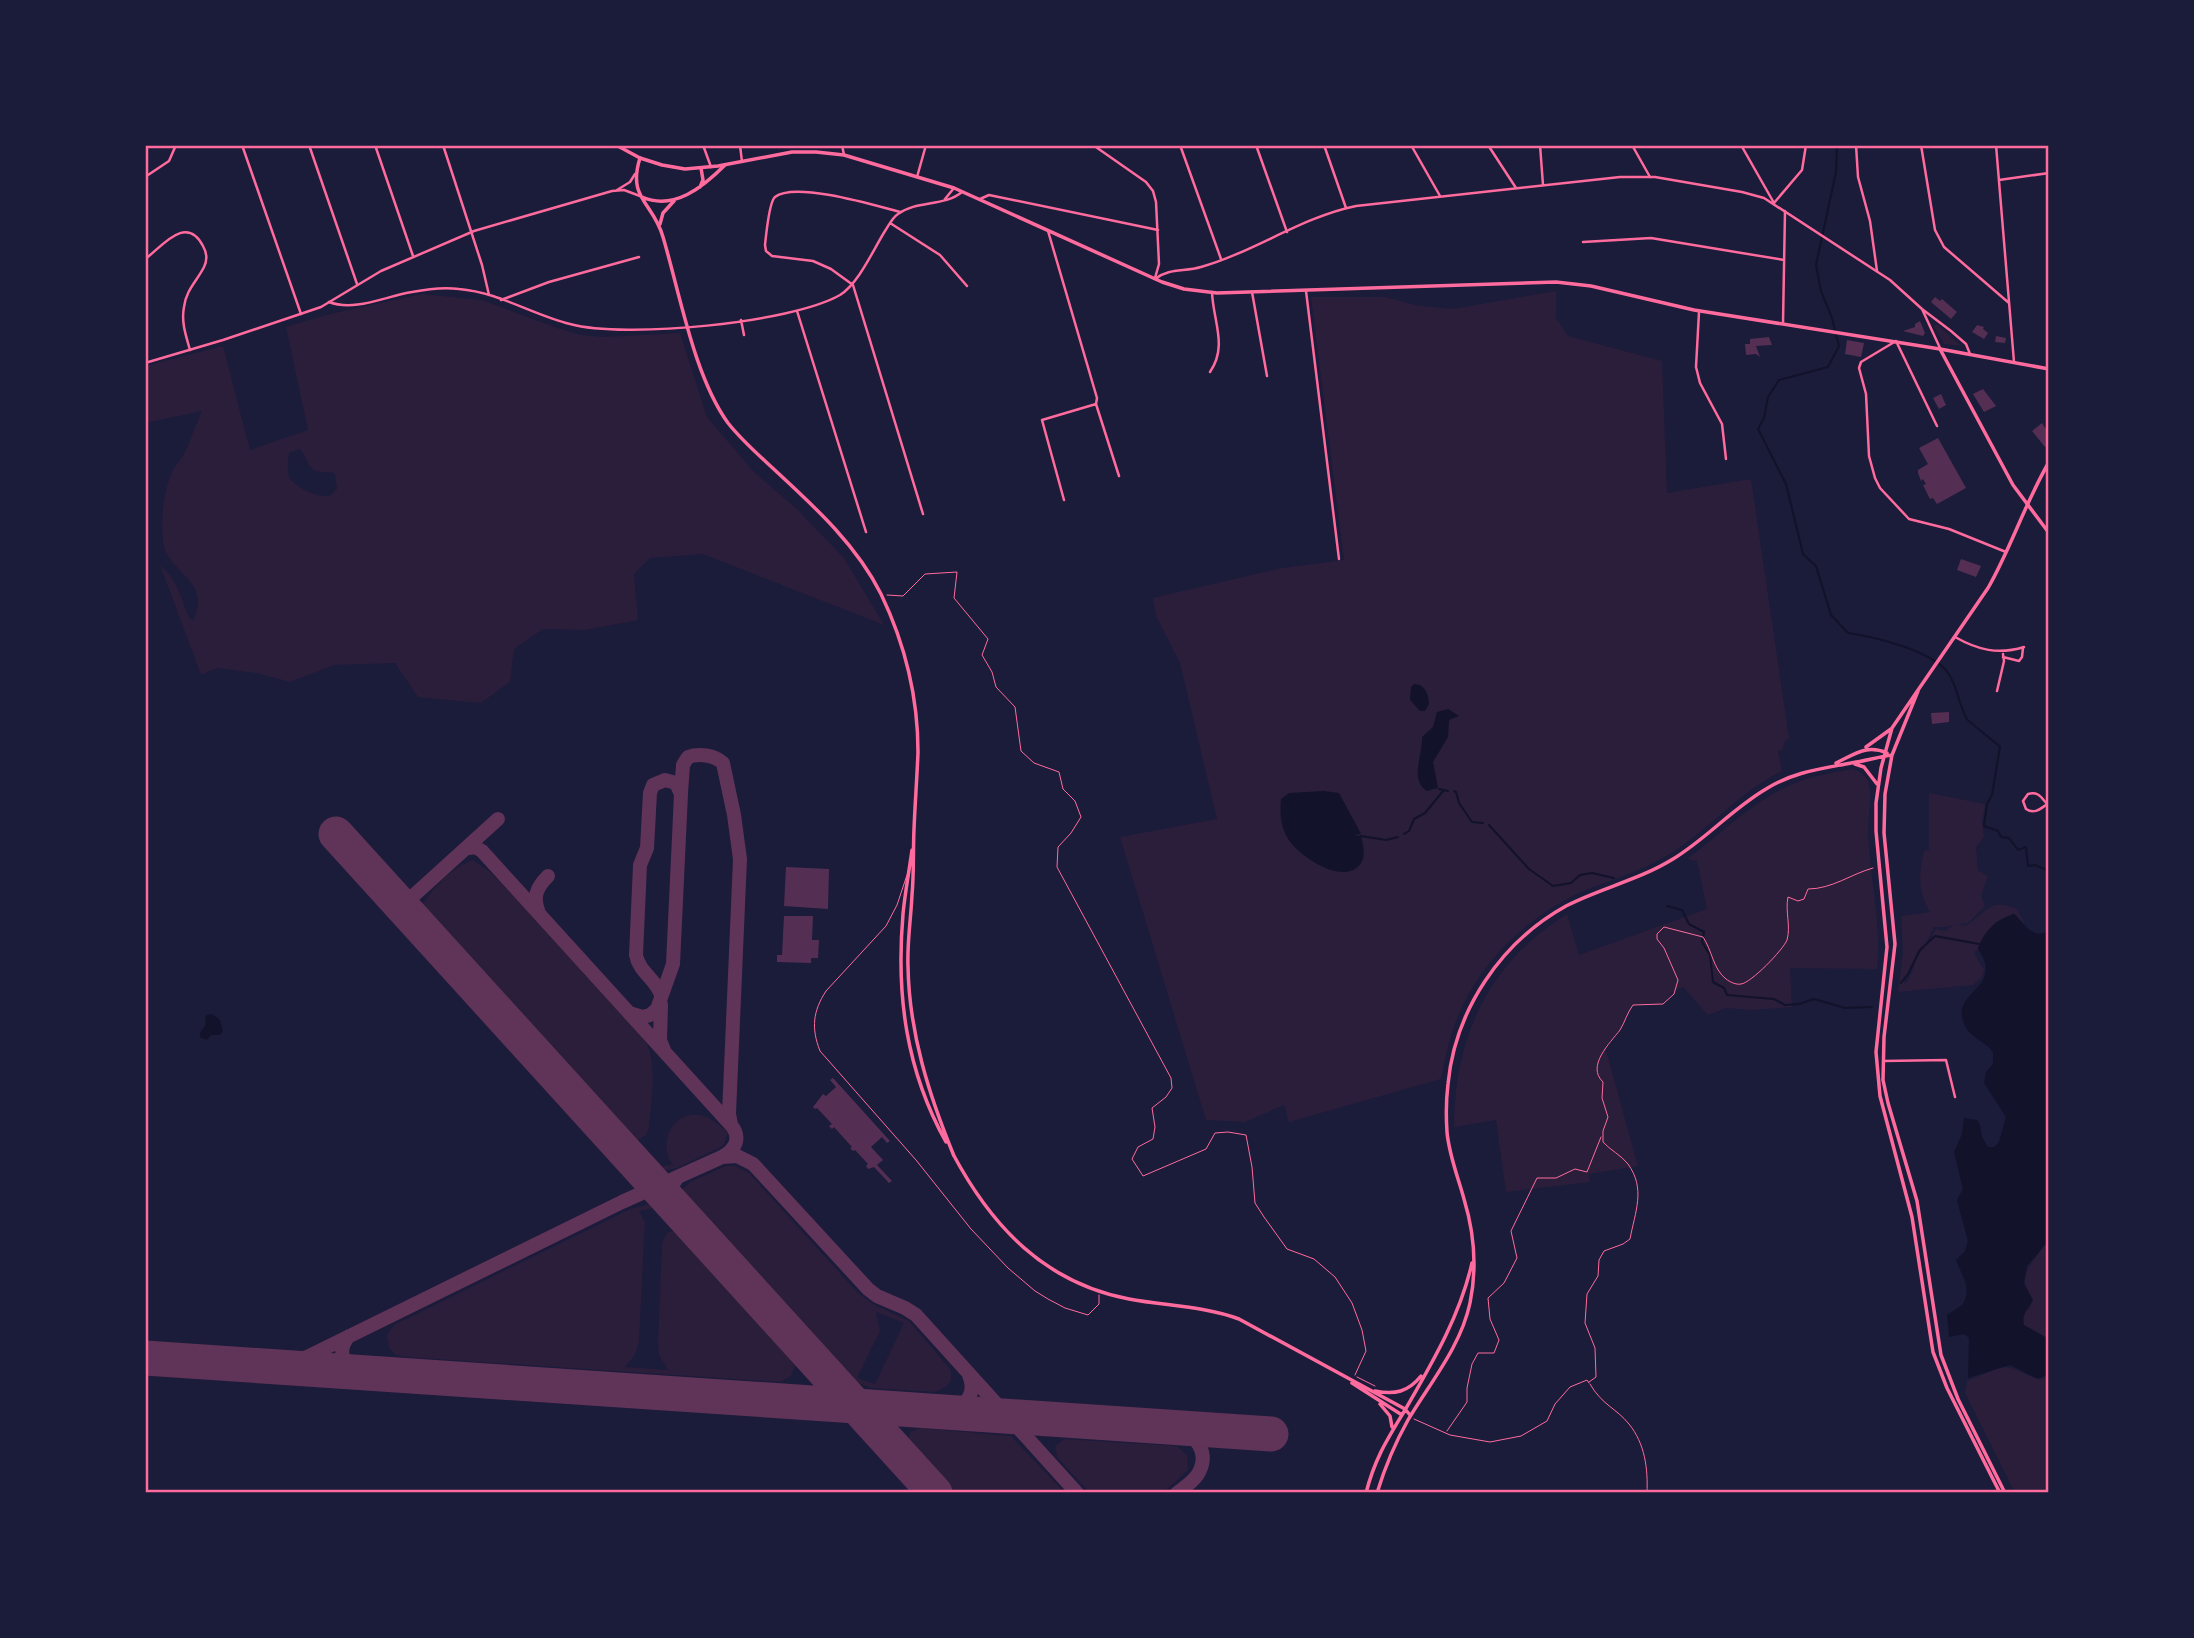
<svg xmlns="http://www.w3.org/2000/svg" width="2194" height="1638" font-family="'Varela Round',sans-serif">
	<rect width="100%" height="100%" fill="#1b1b3a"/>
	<path fill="#2a1e3b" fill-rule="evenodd" d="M1556,291v27l12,18 94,25 5,132 84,-14 38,259 -5,4 -1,7 -5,2 4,20c-44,21 -74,61 -116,85 -29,18 -63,25 -93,40 -48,24 -92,66 -113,116 -10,21 -14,44 -19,67l-152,43 -5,-17 -39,17 -39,-2 -86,-283 97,-18 -37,-156 -24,-47 -3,-18 129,-30 62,-8 -33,-263h74l30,8 37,4z
		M422,294l60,6 75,28 24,7 23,2 76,-4 27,84 47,55 43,37 47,49 40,67 -181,-71 -53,4 -16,16 4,46 -53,10 -42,-1 -29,20 -4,33 -29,21 -63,-6 -23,-34 -61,2 -44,17 -34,-9 -39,-5 -16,7 -41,-110c9,8 16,18 20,29 5,10 5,20 13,27 20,-42 -26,-47 -30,-79 -2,-24 0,-53 11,-74 4,-6 9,-11 12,-18 6,-13 10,-26 16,-39l-57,12v-57l78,-20 27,104 58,-20 -22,-103 44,-13zM300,449c12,14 5,25 31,23l4,2 2,15c-3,3 -5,6 -9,7 -10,2 -36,-10 -39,-20 -2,-7 -1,-16 0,-23z
		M1937,324l24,22 -17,-2 -10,-17z
		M1851,769c7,1 14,5 17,12 5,13 0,34 0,48 1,47 14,93 9,140l-87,-1 2,39 -41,3 -25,-2 -18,7 -25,-28 -12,6c-7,18 -23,9 -38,12l-13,24 -15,18 33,119 -49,8 1,8 -84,10 -10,-72 -42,7c0,-90 35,-165 113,-213l12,41 128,-46 -10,-48 -10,-2c36,-26 68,-61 111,-77 17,-7 36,-9 53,-13z
		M1929,793l56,11 -3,18 2,15 -8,10 2,23 10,7 -7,19 4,10 -17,17c-11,1 -22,5 -34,4l-9,18 -8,7 -4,13 -10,16 3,2c8,-10 7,-21 14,-31 6,-8 12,-13 15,-23l10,2 11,-7 9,2c22,-13 24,-29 52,-17l7,13v2l-10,-11 -10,8 -30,32 10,17 -2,7 -9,8 -75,7 5,-40 -2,-36 29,-4c-13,-23 -11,-37 -6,-61l5,-1z
		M473,860l17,12 25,25 130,142c13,26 6,62 4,89l-3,7 -8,5 24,26 11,-1c-21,-26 12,-78 55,-32l-5,13 -46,22 -17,3 -240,-263c14,-21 29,-39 53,-48z
		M726,1166h9l14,7 109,120 15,11 36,17 42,49v10l-5,7 -11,5 -64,-4 -22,-9 -170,-187 11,-10zM876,1312l28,11 -29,61 -18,-6 23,-47z
		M654,1203l137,149 4,14 -4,10 -11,6 -375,-25 -9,-2 -7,-7 -2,-14 7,-9 236,-116zM654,1208l20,22 -7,3 -5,10 -4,100 1,12 9,15 -43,-3 10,-12 4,-14 6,-119 -6,-11z
		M2049,1243v97l-24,-12 -2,-7 2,-10 5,-3c3,-11 -6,-17 -5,-28 1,-16 13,-21 18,-35z
		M2001,1367c18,-1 31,16 48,11v115h-34l-50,-100 2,-12z
		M920,1428l91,8 54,57h-113l-44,-49 2,-12z
		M1064,1439l113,7 10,9 1,15 -25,23h-73l-33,-36 -2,-11z"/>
	<path fill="#12122b" d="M1414,684c11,0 15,11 15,20l-4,7h-5l-10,-11 1,-13z
		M1448,709l11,7 -10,4 -1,17 -15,25 5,26 -11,3c-18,-12 -4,-36 -5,-54l11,-10 4,-15z
		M1324,791l15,2 22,41 -7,1 7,1c2,9 5,19 0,27 -16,25 -65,-8 -74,-26 -7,-13 -7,-25 -6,-38l8,-6z
		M2014,914c11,10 18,26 35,17v313l-4,1 -18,21 -3,17 9,17c-4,8 -12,14 -9,25l25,14v35l-11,5 -28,-14 -42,13 1,-40 -5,-4 -15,3 -2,-22 15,-10c11,-16 0,-29 -6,-45l9,-9 3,-10 -11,-41 6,-11 -9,-37 8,-18 2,-16 13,2 3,5 2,12 6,10h6l5,-5 7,-25 -22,-34 2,-11 7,-8v-12c-7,-10 -22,-14 -28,-26 -15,-32 26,-33 20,-63 -1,-5 -5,-10 -7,-15 7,-18 18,-29 36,-34z
		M212,1014l8,6 3,11 -3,4h-9l-4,5 -7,-3v-4l5,-7 1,-11z"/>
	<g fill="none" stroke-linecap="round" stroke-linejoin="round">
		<path stroke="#12122b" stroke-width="2" d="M1837,145l-1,27 -20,93 5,26 11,27 7,28 -11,21 -49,13 -11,17 -4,21 -6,11 28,55 17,70 13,12 15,49 17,18c27,4 77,16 97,36 12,13 13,35 22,50 3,4 26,21 33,28l-8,48 -5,9 -3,22 14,5 3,6 8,1 9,12 8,-3 2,19 7,-1 14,6
			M1439,789l9,2
			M1454,791l2,1 3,11 13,19 11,1
			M1489,825l40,44 24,17 18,-3 9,-8 12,-2 22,5
			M1404,834l5,-3 5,-12 11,-6 18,-22
			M1361,836l25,4 12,-3
			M1667,906l15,4 7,14 15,8 -2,10 8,13 3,27 11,6 3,7 47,4 11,6 14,-1 15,-5 31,9 27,-1
			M1901,983l7,-9 12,-24 15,-14 44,8"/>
		<path stroke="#603358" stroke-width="14" d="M681,793l2,-28 5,-8c11,-4 26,-2 35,6l11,52 6,44 -11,255 2,10
			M465,849l10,-2 7,4 249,274c11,13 4,25 -9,32l15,-1 16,8 115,125 9,7 28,12 11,7 161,178
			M391,894l11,5 10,-2 86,-78
			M539,913c-7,-16 -2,-26 9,-37
			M412,916l-3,-10 3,-9
			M661,1004l-1,36 4,10
			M629,1013l14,4 7,-2 7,-6 16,-45 8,-170 -5,-11 -11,-3 -12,5 -3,8 -3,55 -7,17 -4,90c3,17 20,24 25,40
			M672,1204l-2,-15 7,-11
			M349,1336c-12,14 -7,25 6,36
			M276,1367l31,-10 315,-155 100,-45
			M1003,1408l23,9
			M948,1412c18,-6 29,-18 21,-37
			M1175,1427c20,7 36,25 23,47 -5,8 -13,13 -21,19"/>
		<path stroke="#603358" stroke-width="35" d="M336,834l599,659
			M145,1358l1126,76"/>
	</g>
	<path fill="#542f53" d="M1935,297l5,4 2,-2 15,13 -6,7 -20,-17z
		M1920,321l5,12 -2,3 -20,-5 12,-4v-3z
		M1977,325l7,2 -1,2 5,4 -4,6 -12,-7z
		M1996,336l10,2 -1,5 -10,-1z
		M1769,337l3,8 -16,1 4,11 -4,-3 -10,1 -1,-11h5v-5z
		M1847,340l17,3 -3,14 -16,-3z
		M1983,389l13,17 -12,6 -11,-18z
		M1941,394l5,11 -7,4 -6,-11z
		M2042,423l7,11v10l-4,3 -13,-16z
		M1938,438l28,50 -29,16 -4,-6 -3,1 -7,-14 3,-1 -3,-5 -2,2 -3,-8v-3l10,-6 -9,-16z
		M1961,559l20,7 -5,11 -19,-7z
		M1949,712v10l-17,2 -1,-11z
		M786,867l43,2 -1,40 -44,-3z
		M784,916h29l-1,24h7l-1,18h-7v5l-34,-1v-7h5z
		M833,1078l57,63 -3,2 -5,-6 -11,10 12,13 -6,5 15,16 -3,2 -15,-16 -6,2 -2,-3 2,-2 -13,-14 -2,1 -3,-3 2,-1 -18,-20 -2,2 -3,-3 3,-2 -15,-16 -2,1 -2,-2 10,-13 3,2 10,-9 -6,-7z"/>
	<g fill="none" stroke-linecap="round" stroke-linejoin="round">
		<path stroke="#ff6b9d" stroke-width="1" d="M887,595l16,1 22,-22 32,-2 -3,26 34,41 -6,16 10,17 4,15 19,20 6,44 13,12 25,9 4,17 12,12 6,16 -10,16 -13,14 -1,20 114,211 1,10 -6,9 -14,11 3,19 -2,12 -15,8 -6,12 11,17 63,-27 9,-16 13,-1 18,3 6,32 3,36 9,14 23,32 27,10 21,18 17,26 10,27 4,21 -11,24
			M1357,1377l18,9
			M1589,1382l7,-5 -1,-29 -10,-25 2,-29 11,-18 1,-16 5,-9 19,-7 7,-5c5,-27 16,-50 -2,-75 -7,-9 -18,-14 -25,-22v-11l5,-14 -6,-19 1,-16c-17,-16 7,-39 17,-52 5,-8 7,-17 13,-25l30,-1 11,-10 4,-14 -14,-32 -7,-9v-5l7,-7 39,10c9,13 10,32 23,42 4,3 10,6 15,5 10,-1 42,-34 46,-44 4,-14 -2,-29 1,-43l10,4 6,-2 4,-10c24,0 43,-15 65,-21
			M1590,1384c12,21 26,24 39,40 16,20 19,44 18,69
			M1414,1419l36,16 40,7 31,-6 26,-15 8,-17 15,-17 17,-7 2,3
			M1447,1431l20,-29v-14l5,-24 6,-11h16l5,-13 -9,-21 -2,-21 16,-15 13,-25 -6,-27 26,-53h19l19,-9 12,3 14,-35"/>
		<path stroke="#ff6b9d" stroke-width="1" d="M907,875l-10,30 -11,21 -60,65c-13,20 -15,37 -6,60l96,109 55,69 37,39 27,23 13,8 17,9 23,7 11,-11v-9"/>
		<path stroke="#ff6b9d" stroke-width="2.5" d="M242,145l59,169
			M309,145l48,139
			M375,145l38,111
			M443,145l39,120 7,30
			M703,145l8,22
			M740,145l2,17
			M842,145l2,10
			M1093,145l53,37 7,9 3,11 3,62 -4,14
			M1180,145l41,114
			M1256,145l31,87
			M1324,145l22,63
			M1411,145l29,51
			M1488,145l28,43
			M1540,145l3,40
			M1632,145l18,32
			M1856,145l2,32 12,44 7,50
			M1921,145l14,85 9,17 65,56
			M1996,145l18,217
			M145,177l24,-16 7,-16
			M917,177l9,-32
			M1999,180l50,-7
			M945,199l9,-11
			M980,199l9,-4 169,35
			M1774,203l28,-33 4,-25
			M900,212c-23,-6 -105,-31 -125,-15 -6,5 -9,39 -10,48l1,6 6,5 41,5 18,8 22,16 70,229
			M890,223l50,32 27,31
			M1048,231l49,167 -1,6 23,72
			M1583,242l68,-4 133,22
			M145,259c16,-11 41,-46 58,-13 4,7 4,15 1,21 -7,14 -18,23 -20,40 -3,15 2,29 6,43
			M1306,291l33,268
			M1252,292l15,84
			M501,300l48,-18 90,-25
			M329,302c26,10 57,-6 83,-10 15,-3 32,-5 47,-3 39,3 74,26 111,35 55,15 221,-1 270,-29 19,-12 33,-45 45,-64 4,-6 7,-13 13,-17 19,-14 46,-7 64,-22
			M797,311l69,221
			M1699,312l-3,55 4,16 22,41 4,35
			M741,320l3,15
			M1783,323l2,-112
			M1210,372c18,-26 3,-51 2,-80
			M1937,426l-41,-85 -35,21 -2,6 7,26 3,62 6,22 5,10 29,31 40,10 57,23
			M1064,500l-22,-80 54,-16
			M1955,637c23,13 43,18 69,10
			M2003,657l16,4 3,-4 1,-9
			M1997,691l7,-30 -1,-7
			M2047,804c-6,-7 -9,-13 -19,-10l-5,7 3,8c9,6 15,-1 23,-6
			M1884,1061l62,-1 9,37"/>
		<path stroke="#ff6b9d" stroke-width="2.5" d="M1741,145l33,58
			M617,190l13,-8 5,-8
			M1155,279c14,-11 29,-7 46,-12 53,-15 101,-50 155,-61l264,-29h35l87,15 22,6 126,82 32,29 29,22 15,13 4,10
			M1922,309l18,39
			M145,363l78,-23 98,-33 60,-36 93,-40 138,-40 12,-1 16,6"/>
		<path stroke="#ff6b9d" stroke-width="3.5" d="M640,158c-13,41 13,44 23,79 17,57 31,139 65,186 15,19 33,34 50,50 39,36 79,73 103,121 24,50 37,103 37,158 -1,26 -3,52 -4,77 -1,22 0,44 -2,66 -1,23 -5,47 -4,71 1,67 21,129 46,190
			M700,187l3,-7 -2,-12
			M642,197c32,14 61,-10 83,-32
			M660,224l3,-11 11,-12
			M1940,349l109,20
			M1918,691l-26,64 -7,39 -1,39 11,111 -11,93 -1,43 5,23 29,98 24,154 17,44 47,94
			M1866,747l25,-18
			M1836,763c19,-9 31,-19 51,-10
			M1855,764l9,3 13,17
			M912,850c-3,22 -7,43 -9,64 -7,81 3,156 43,228
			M953,1154c39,73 92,129 176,145 37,7 75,7 110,20l166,90 5,6
			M1352,1383l50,32
			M1375,1391c20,4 33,1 46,-15
			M1380,1404l10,12 2,11
			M1366,1493c9,-35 21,-53 39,-83 27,-47 55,-94 67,-147
			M1377,1493c8,-26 18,-50 31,-73 22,-37 53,-74 62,-117 7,-34 4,-71 -6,-104 -6,-22 -15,-44 -17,-67 -1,-15 -1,-32 1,-48 7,-74 53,-142 118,-178 35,-18 73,-26 107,-47 33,-20 59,-50 93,-70 27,-17 54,-20 85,-26 14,-2 27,-6 41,-8
			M2000,1493l-53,-105 -14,-36 -21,-135 -32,-121 -4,-44 11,-105 -11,-116v-28l5,-35 11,-40 96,-140c23,-40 37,-85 61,-126"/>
		<path stroke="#ff6b9d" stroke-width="3.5" d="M616,145l24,13 22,7 23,4 33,-3 74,-14h24l28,3 110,33 208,94 22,7 33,4 339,-11 35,4 103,24 246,39 73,136 36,48"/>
	</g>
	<rect width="2194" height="1638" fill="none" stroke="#1b1b3a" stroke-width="294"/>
	<rect x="147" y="147" width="1900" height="1344" fill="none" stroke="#ff6b9d" stroke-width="2.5"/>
</svg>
